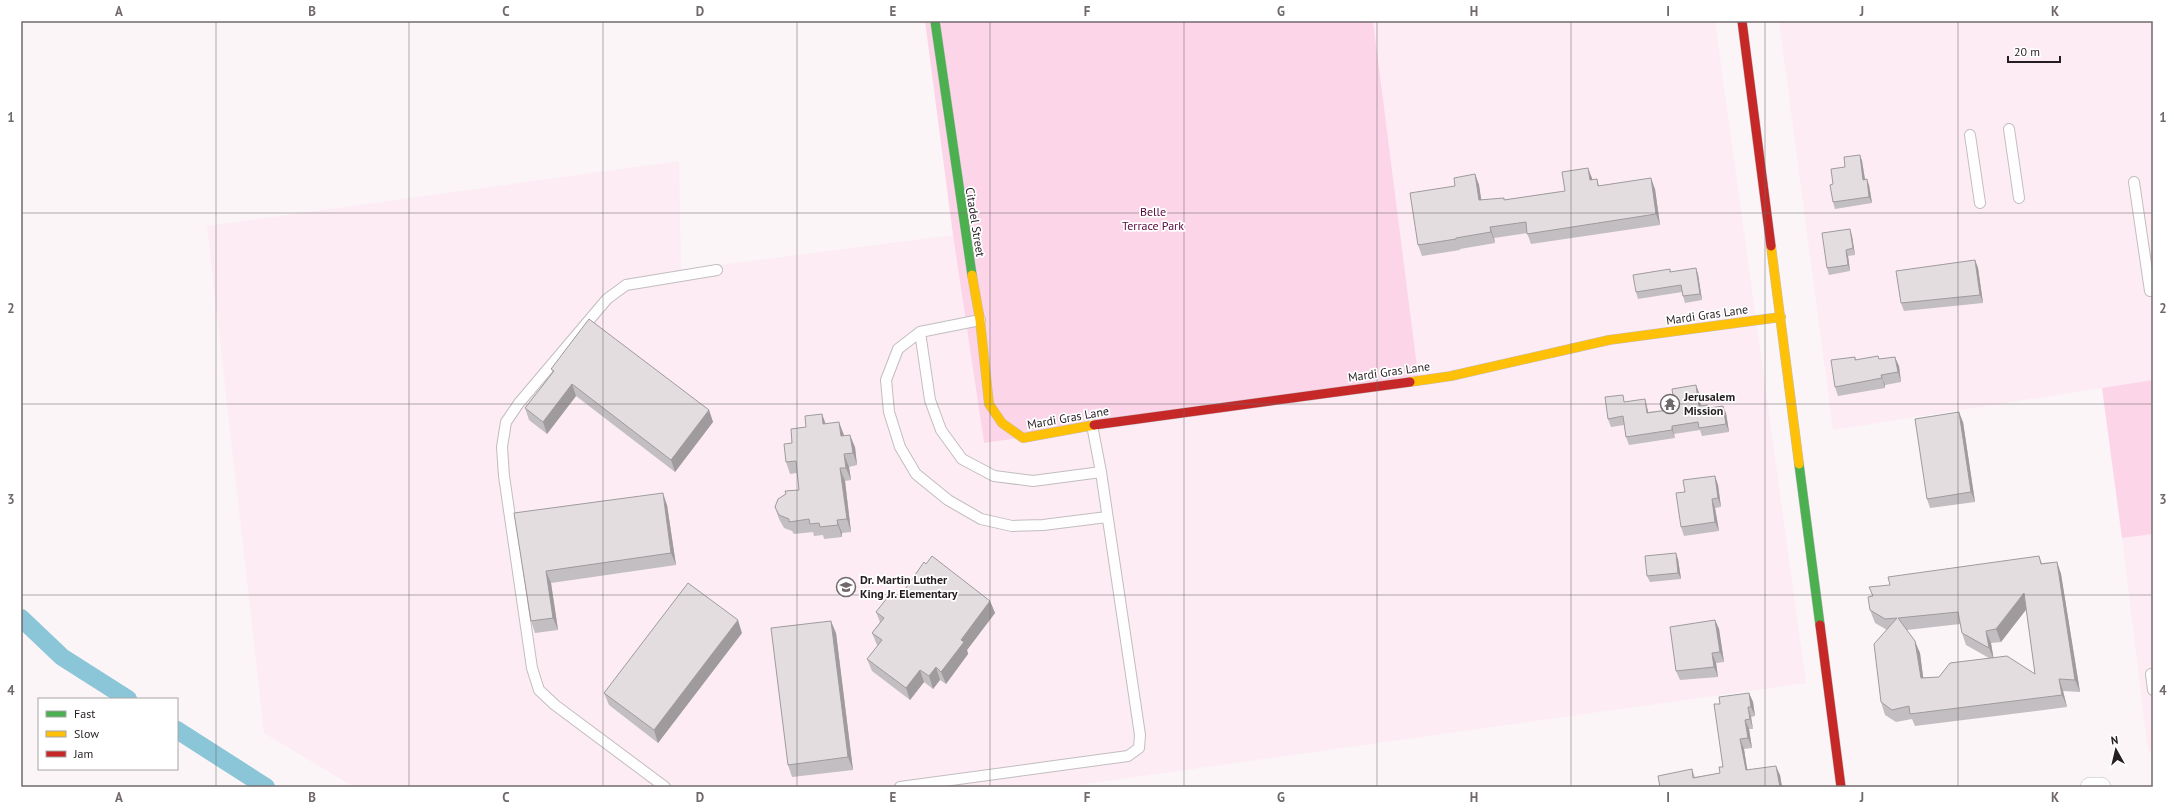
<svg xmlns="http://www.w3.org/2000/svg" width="2174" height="808" font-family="'PT Sans',sans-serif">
	<rect width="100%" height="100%" fill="#fbf5f8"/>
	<path fill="#fdecf4" d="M1373,21h342l91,662 -742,104h-710l-90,-54 -57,-507 472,-65 2,109 272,-35 31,208 435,-61z
		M1779,21h374v359l-320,50z
		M2153,534v217h-5l-26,-213z"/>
	<path fill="#fcd5e8" d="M925,21h448l46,361 -435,61 -31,-208z
		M2153,380v154l-31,4 -20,-150z"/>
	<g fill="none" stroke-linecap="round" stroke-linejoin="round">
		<path stroke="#8ac5d8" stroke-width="18" d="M21,618l41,39 66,42
			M177,730l89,57"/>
		<g stroke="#c2bdbf" stroke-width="12">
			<path id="lane" d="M2009,129l10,69
				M1970,135l10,68
				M2134,182l16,109
				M980,320l-60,12 -22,17 -12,31 3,32 11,35 16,27 32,26 33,19 31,7 31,-1 64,-8
				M920,332l10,68 11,30 21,29 32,17 39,5 68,-9
				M2153,674h-2l2,16
				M665,787l-110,-82 -16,-15 -7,-22 -28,-192 -2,-29 4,-25 13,-19 88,-104 19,-14 91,-15
				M900,787l228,-31 11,-8 1,-13 -39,-263 -9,-47"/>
		</g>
		<g stroke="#c2bdbf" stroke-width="20">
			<path id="street" d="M2090,787h11"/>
		</g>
		<g stroke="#c2bdbf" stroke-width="10">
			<path id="fast" d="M935,21l37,254
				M1799,464l21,161"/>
		</g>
		<g stroke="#c2bdbf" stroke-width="10">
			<path id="slow" d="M1771,246l28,218
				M972,275l8,45 9,84 13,19 21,15 71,-13
				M1410,382l41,-6 158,-36 172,-23"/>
		</g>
		<g stroke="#c2bdbf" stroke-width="10">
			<path id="jam" d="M1742,21l29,225
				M1094,425l316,-43
				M1820,625l21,162"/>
		</g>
		<use href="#lane" stroke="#fefefe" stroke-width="10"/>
		<use href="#street" stroke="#fefefe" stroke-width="19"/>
		<use href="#fast" stroke="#4caf50" stroke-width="9"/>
		<use href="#slow" stroke="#ffc107" stroke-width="9"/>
		<use href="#jam" stroke="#c62828" stroke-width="9"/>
	</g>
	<path fill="#c3bec1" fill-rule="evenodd" d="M1860,155l2,6 3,18 4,6 3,18 -37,6 -2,-7v-18l12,-17z
		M1475,174l4,11 2,15h23l61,-9 27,-13v2l5,-1 2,7 56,3 5,36 -129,19 -4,-11 -33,5 1,5 -35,6v1l-38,6 -4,-11 37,-59z
		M1852,236l3,19 -7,1 2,15 -21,4 -2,-7z
		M1975,260l3,8 5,35 -79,8 -3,-8z
		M1670,269l1,3 27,2 4,26 -17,3 -2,-7 -1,-4 -44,7 -2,-7z
		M1855,357l1,3 23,-1 20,7 2,16 -16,3v3l-47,8 -3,-9z
		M551,369l158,41 4,12 -38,50 -99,-76 -29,38 -18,-14 -4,-12 28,-36z
		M1696,385l3,8 2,13 7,-1 1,3 17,5 3,19 -27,4 -2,-6 -26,4 1,4 -46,7 -3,-8 -2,-12 -13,2 -3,-8 18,-17 21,5 1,5 27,-3z
		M822,414l4,10 18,11 11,12 2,18 -8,2 2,13 -6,1 6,51 -9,1v4l-18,2 -1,-4 -9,1 -1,-4 -19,2 -2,-3 -8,-3 -5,-9 -4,-12 24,-17 -2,-17 -7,1 -4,-12 20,-35z
		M1963,422l12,80 -45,6 -3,-9z
		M1715,476l3,9 3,22 -6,1 4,23 -35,5 -3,-9 4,-35z
		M667,505l9,60 -125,18 7,47 -23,3 -4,-12 -17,-108z
		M2039,556l3,7 15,-1 4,12 19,118 -17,-1 4,16 -152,19 -3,-7 -16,3 -11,-7 -4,-13 6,-72 -12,-7 -5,-13 3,-14 17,-11zM2026,609l9,65 -42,-17 -2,-14 10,-1zM1960,624l2,9 4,12 23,13 -50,19 -16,1 -3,-25 -13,-23z
		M1678,559l3,20 -31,3 -3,-6z
		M926,564l64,37 5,12 -28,37 1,4 -22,30 -6,-4 -7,9 -9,-7 -14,18 -38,-29 -5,-12 11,-13 -1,-1 -5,-12 8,-11 -4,-10 23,-14z
		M1715,620l4,9 5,33 -8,1 2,14 -38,3 -4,-9z
		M742,633l-84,110 -49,-38 -5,-12z
		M836,633l17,137 -61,7 -4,-12z
		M1749,693l4,9 2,14 -4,1 2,12h-4l3,19 -8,1 3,21 33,5 2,12h-122l32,-18 3,8 25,-4 3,-6 -3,-63z"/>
	<path fill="#9f9b9d" d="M1860,155l2,6 4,25 -3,-6z
		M1588,168l4,10 2,13 -4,-11z
		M1475,174l4,11 4,26 -4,-11z
		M1651,178l4,11 5,36 -4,-11z
		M1867,179l2,6 3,18 -3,-6z
		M1490,227l4,11 1,5 -4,-11z
		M1850,229l2,7 3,19 -2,-7z
		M1846,250l2,6 2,15 -2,-6z
		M1975,260l3,8 5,35 -3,-8z
		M1696,268l2,6 4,26 -2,-6z
		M1895,357l4,9 2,16 -3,-10z
		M1881,375l4,10v3l-3,-10z
		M572,384l4,12 -29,38 -4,-12z
		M1696,385l3,8 3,21 -3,-8z
		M1645,399l2,8 3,13 -3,-7z
		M1723,406l3,7 3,19 -3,-8z
		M709,410l4,12 -38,50 -4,-12z
		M1959,412l4,10 12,80 -4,-10z
		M822,414l4,12 -3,-2z
		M839,422l5,13 1,13 -4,-12z
		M1672,426l3,12 -3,-8z
		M850,435l5,12 2,18 -4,-12z
		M844,454l5,13 2,13 -5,-12z
		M840,468l5,13 6,51 -4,-13z
		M1715,476l3,9 3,22 -3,-9z
		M663,493l4,12 9,60 -5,-12z
		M1712,499l3,9 4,23 -4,-9z
		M837,520l5,13v4l-4,-12z
		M1676,553l2,6 3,20 -3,-6z
		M2057,562l4,12 19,118 -5,-12z
		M546,571l5,12 7,47 -5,-12z
		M2024,593l5,13 -28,36 -5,-13z
		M990,601l5,12 -28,37 1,4 -22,30 -5,-12 20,-32z
		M738,620l4,13 -84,110 -4,-13z
		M1715,620l4,9 5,33 -4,-10z
		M831,621l5,12 17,137 -5,-13z
		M1986,631l5,12 3,17 -5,-12z
		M1915,641l5,12 5,38 -4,-13z
		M1712,653l4,10 2,14 -4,-10z
		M936,667l4,13 -7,9 -4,-13z
		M920,670l4,12 -14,18 -4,-12z
		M2059,679l4,12 4,16 -5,-12z
		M1749,693l4,9 2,14 -4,-9z
		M1748,707l3,10 2,12 -3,-10z
		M1745,720l4,9 3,19 -4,-10z
		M1740,739l4,10 5,31 -3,-10z
		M1776,766l4,9 2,12h-2z"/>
	<path fill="#e3dde0" stroke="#9f9b9d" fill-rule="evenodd" d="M1860,155l3,25 4,-1 2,18 -36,5 -3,-17 3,-1 -2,-15 14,-2 -1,-10z
		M1588,168l2,12 7,-1 1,7 53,-8 5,36 -129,20 -1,-12 -36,5 1,5 -35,6v1l-38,6 -8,-52 45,-7 -1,-8 21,-4 4,26 25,-2v2l61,-9 -3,-19z
		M1850,229l3,19 -7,2 2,15 -21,3 -5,-35z
		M1975,260l5,35 -79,8 -5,-32z
		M1696,268l4,26 -17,2 -2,-11 -45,7 -3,-17 37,-6v3z
		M589,319l120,91 -38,50 -99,-76 -29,38 -18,-14 29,-37 -3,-2z
		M1878,356l1,3 16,-2 3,15 -17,3 1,3 -47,9 -4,-27 24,-3v3z
		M1696,385l3,21 9,-1 1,3 14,-2 3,18 -27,4 -1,-6 -26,4v4l-46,7 -3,-21 -15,3 -3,-22 18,-2 1,7 21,-3 2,14 28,-4 -3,-20z
		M1959,412l12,80 -44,7 -12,-80z
		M822,414l1,10 16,-2 2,14 9,-1 3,18 -9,1 2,14h-6l7,51 -10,1 1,5 -18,2 -1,-4 -9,1 -1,-5 -20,3v-3l-10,-4 -4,-8 3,-8 8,-5 -1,-3 14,-1 -3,-29 -10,1 -2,-18 8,-1 -1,-14 15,-2 -1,-11z
		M1715,476l3,22 -6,1 3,23 -34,5 -5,-34 9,-1 -2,-12z
		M663,493l8,60 -125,18 7,47 -22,3 -17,-108z
		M1676,553l2,20 -31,3 -2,-20z
		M932,556l58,45 -29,39 3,2 -23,30 -5,-5 -7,9 -9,-6 -14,18 -39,-29 15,-19 -10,-7 12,-15 -8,-6 15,-19 8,5 25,-36 2,2z
		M2039,556l2,8 16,-2 18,118 -16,-1 3,16 -152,19 -1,-8 -17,4 -11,-8 -7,-58 23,-26 -12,1 -15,-9 -2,-13 5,-1 -4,-9 21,-2 -2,-8zM2024,593l11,81 -28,-18 -57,7 -11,14 -18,1 -6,-37 -17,-23 60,-6 4,21 27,15 -3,-17 10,-2z
		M688,583l50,37 -84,110 -50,-37z
		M1715,620l5,32 -8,1 2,14 -38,4 -6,-44z
		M831,621l17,136 -60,8 -17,-137z
		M1749,693l2,14h-3l2,12 -5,1 3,18 -8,1 6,31 30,-4 4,21h-120l-2,-11 34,-7 1,9 27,-5 -1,-6h4l-9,-63h6l-1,-7z"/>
	<path fill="none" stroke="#70696c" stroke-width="1" stroke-opacity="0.55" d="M216,21v766M409,21v766M603,21v766M797,21v766M990,21v766M1184,21v766M1377,21v766M1571,21v766M1765,21v766M1958,21v766M21,213h2132M21,404h2132M21,595h2132"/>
	<defs>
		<g id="temple-ring" transform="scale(1)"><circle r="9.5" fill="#fff" stroke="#70696c" stroke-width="1.5"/><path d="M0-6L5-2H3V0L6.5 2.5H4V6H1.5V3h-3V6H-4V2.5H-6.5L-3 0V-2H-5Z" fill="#70696c"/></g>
		<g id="school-ring" transform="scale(1)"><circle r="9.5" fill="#fff" stroke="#70696c" stroke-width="1.5"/><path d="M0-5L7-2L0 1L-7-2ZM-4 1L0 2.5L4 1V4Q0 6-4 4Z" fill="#70696c"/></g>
	</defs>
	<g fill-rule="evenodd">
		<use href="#temple-ring" x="1670" y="404"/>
		<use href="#school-ring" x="846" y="587"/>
	</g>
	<g text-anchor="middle" stroke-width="3.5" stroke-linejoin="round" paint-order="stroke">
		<g font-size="12" fill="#59073b" stroke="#fff">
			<text x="1153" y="216">Belle<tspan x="1153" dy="14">Terrace Park</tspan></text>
		</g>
		<g font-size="12" fill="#251e21" stroke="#fff">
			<text transform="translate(975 222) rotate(81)" y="4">Citadel Street</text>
			<text transform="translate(1707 315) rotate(-8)" y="4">Mardi Gras Lane</text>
			<text transform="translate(1389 372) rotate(-8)" y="4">Mardi Gras Lane</text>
			<text transform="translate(1068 418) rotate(-10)" y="4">Mardi Gras Lane</text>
		</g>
		<g font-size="12" font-weight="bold" fill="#251e21" stroke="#fff" text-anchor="start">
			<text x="1684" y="401">Jerusalem<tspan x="1684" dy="14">Mission</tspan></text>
			<text x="860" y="584">Dr. Martin Luther<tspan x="860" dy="14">King Jr. Elementary</tspan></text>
		</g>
	</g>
	<rect width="2174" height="808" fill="none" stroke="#ffffff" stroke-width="44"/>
	<rect x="38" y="698" width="140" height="72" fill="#ffffff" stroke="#a8a5a6"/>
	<rect x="46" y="711" width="20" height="6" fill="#4caf50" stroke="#a8a5a6"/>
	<text x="74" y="718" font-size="12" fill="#251e21">Fast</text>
	<rect x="46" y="731" width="20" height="6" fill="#ffc107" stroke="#a8a5a6"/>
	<text x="74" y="738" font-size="12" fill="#251e21">Slow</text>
	<rect x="46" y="751" width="20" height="6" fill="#c62828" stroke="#a8a5a6"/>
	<text x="74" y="758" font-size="12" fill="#251e21">Jam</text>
	<g transform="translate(2116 750) rotate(352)" stroke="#ffffff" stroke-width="3" paint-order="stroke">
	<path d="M0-3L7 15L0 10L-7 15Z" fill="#251e21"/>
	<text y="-6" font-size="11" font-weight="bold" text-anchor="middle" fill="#251e21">N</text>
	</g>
	<path d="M2008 56v6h52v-6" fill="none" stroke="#251e21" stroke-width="2"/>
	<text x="2014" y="56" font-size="12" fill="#251e21" stroke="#ffffff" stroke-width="3" paint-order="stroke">20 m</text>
	<rect x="22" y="22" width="2130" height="764" fill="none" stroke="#70696c" stroke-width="1.5"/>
	<g font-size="13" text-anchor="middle" font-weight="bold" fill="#70696c">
		<text x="119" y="16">A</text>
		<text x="312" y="16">B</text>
		<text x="506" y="16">C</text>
		<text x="700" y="16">D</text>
		<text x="893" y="16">E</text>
		<text x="1087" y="16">F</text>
		<text x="1281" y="16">G</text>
		<text x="1474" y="16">H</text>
		<text x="1668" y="16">I</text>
		<text x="1862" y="16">J</text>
		<text x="2055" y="16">K</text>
		<text x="11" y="122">1</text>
		<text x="2163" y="122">1</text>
		<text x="11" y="313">2</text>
		<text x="2163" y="313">2</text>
		<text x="11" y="504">3</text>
		<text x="2163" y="504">3</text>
		<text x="11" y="695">4</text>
		<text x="2163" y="695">4</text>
		<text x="119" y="802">A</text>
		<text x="312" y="802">B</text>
		<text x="506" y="802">C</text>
		<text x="700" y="802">D</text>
		<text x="893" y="802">E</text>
		<text x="1087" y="802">F</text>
		<text x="1281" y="802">G</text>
		<text x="1474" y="802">H</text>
		<text x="1668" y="802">I</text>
		<text x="1862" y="802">J</text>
		<text x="2055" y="802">K</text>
	</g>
</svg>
